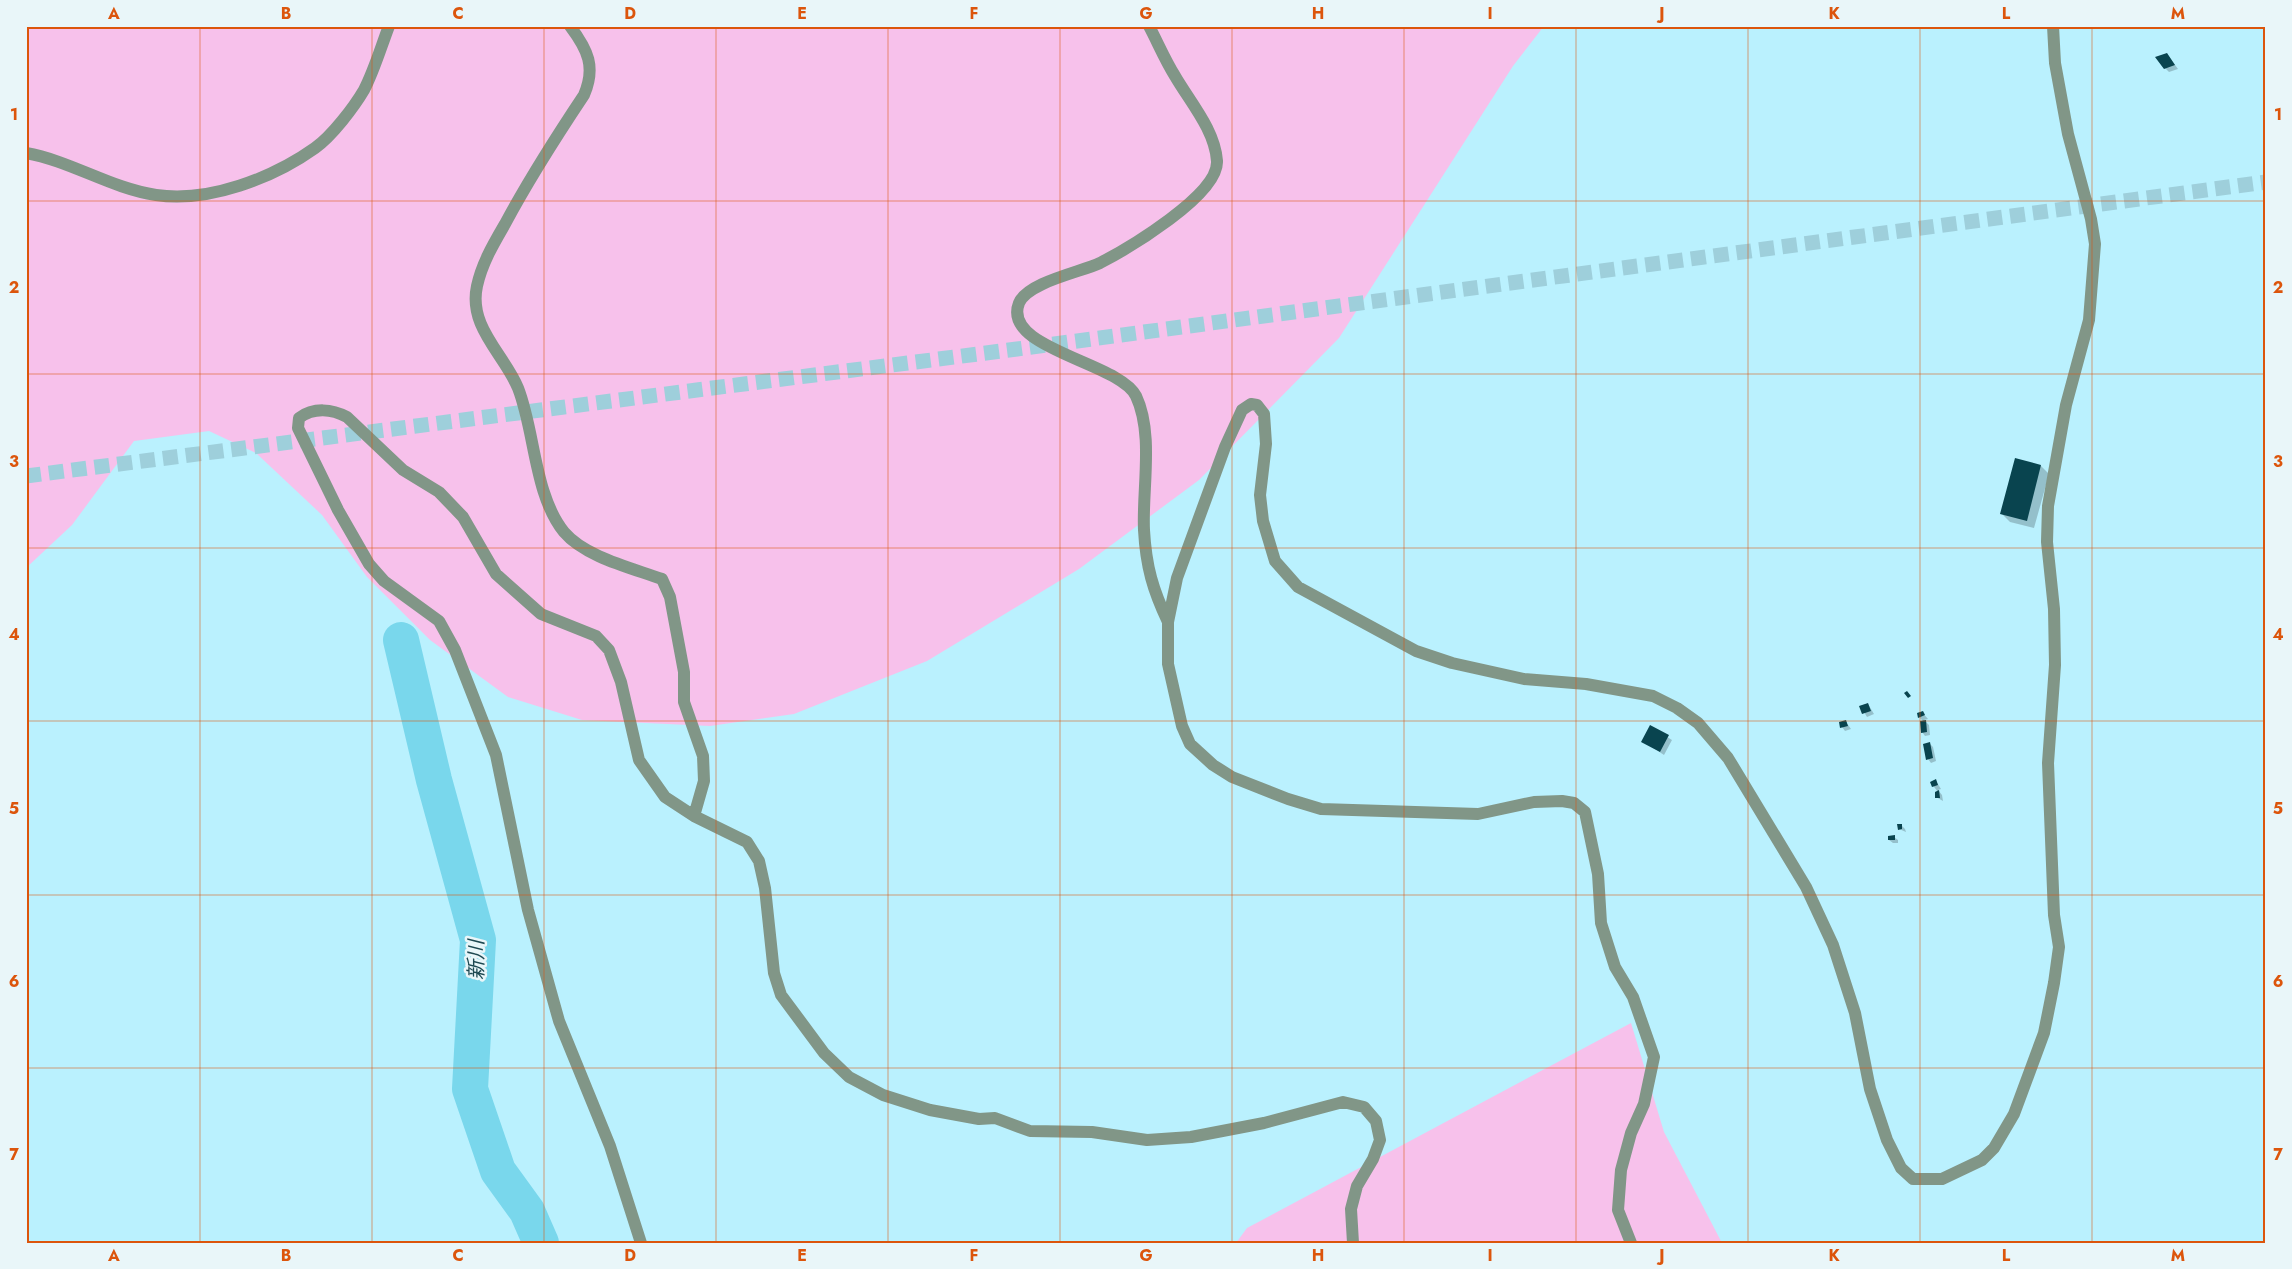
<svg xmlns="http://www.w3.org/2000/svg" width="2292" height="1269" font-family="Jost,'Noto Sans JP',sans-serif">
	<rect width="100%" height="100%" fill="#baf1fe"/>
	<path fill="#f7c1eb" d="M26,26h1518l-31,40 -174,272 -140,142 -120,89 -152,92 -133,53 -84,12 -128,-6 -74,-23 -78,-57 -63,-63 -45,-62 -66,-62 -47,-22 -75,10 -62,84 -46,43z
		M1631,1023l33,109 58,111h-486l11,-15z"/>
	<path fill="#0003" d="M2167,54l3,4 8,11 -9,3 -4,-4z
		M2016,460l25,6 8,8 -15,54 -24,-6 -8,-8z
		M1868,704l6,10 -7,3 -6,-10z
		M1922,712l6,7 -4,1 5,5 1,10 -5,1 -3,-4 2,-10 -5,-5z
		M1846,722l5,7 -6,2 -3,-4z
		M1651,727l21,13 -8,15 -21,-14z
		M1929,743l4,4 3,14 -5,2 -3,-4z
		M1936,781l5,8 -3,1 4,5 1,6 -7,-4 2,-5 -7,-9z
		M1901,825l4,4 1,3 -7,-3z
		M1894,837l4,3v3h-5l-4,-3z"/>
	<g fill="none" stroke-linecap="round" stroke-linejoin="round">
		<path stroke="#79d7ec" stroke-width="36" d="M401,640l33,140 44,160 -8,149 28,82 29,40 14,32"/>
	</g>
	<path fill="#09444f" d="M2167,53l8,12 -11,4 -9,-12z
		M2015,458l26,7 -14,56 -27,-7z
		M1907,691l4,5 -3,2 -4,-5z
		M1868,703l3,8 -9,3 -3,-8z
		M1923,711l2,4 -7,3 -1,-5z
		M1846,720l2,6 -8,2 -1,-6z
		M1926,720l1,12 -6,1 -1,-12z
		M1650,725l19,10 -9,17 -19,-10z
		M1930,742l3,16 -7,2 -3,-16z
		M1936,779l2,6 -6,2 -2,-5z
		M1939,790l1,8h-5v-6z
		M1897,824h5v5l-4,1z
		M1895,835v5h-7v-4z"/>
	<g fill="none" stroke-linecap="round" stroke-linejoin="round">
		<path stroke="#9ecfdb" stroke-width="15" stroke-dasharray="15 8" stroke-linecap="butt" d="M26,476l991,-127 1249,-167"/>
		<path stroke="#819687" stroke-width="12" d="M570,26c18,24 26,41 14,69 -28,42 -55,84 -79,129 -11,19 -23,39 -28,62 -9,41 27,68 41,102 17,43 16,107 46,144 21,25 68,36 98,47l8,18 14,75v30l19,54 1,25 -10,35
			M1149,26c9,17 16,34 26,50 15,26 40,54 42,85 2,34 -90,88 -117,102 -19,9 -72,19 -81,40 -18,46 100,59 117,93 18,38 6,93 8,134 2,37 9,60 24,92
			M26,153c45,8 84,35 130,42 52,8 117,-17 159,-47 17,-12 39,-41 49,-58 10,-19 17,-43 25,-64
			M641,1243l-31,-97 -51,-125 -31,-111 -32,-155 -41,-105 -16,-29 -55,-40 -15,-17 -31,-54 -40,-82 1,-10c15,-11 33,-9 48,-1l56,53 36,22 24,25 33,57 45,40 55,22 13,14 12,32 18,78 26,37 29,19 53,26 12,19 6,27 9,85 7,22 43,58 25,24 34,18 47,15 49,9 16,-1 35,13 62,1 55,8 44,-3 73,-14 79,-21 21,5 12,14 4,19 -7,19 -16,27 -6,23 2,34
			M1631,1243l-13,-33 3,-40 10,-37 13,-29 10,-47 -21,-60 -18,-30 -14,-44 -3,-49 -13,-62 -11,-9 -12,-2 -28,1 -56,12 -157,-5 -33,-10 -56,-22 -19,-12 -23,-21 -8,-18 -14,-62v-42l9,-44 48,-131 17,-37 9,-6 6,1 7,9 2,30 -6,51 3,26 12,40 23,26 118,64 36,12 72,16 62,5 67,12 24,12 21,15 30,35 78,129 27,58 22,68 15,76 17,51 14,28 12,11h29l40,-19 12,-12 20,-34 30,-81 10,-50 5,-36 -5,-32 -6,-152 7,-98 -1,-56 -7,-67 1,-36 18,-101 23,-85 6,-76 -4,-25 -23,-85 -13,-71 -2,-37"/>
	</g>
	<path fill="none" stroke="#dc550c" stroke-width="1" stroke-opacity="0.55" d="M200,26v1217M372,26v1217M544,26v1217M716,26v1217M888,26v1217M1060,26v1217M1232,26v1217M1404,26v1217M1576,26v1217M1748,26v1217M1920,26v1217M2092,26v1217M26,201h2240M26,374h2240M26,548h2240M26,721h2240M26,895h2240M26,1068h2240"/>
	<g text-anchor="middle" stroke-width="5" stroke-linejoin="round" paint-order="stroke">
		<g font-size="20" font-style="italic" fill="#1d4851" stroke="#e9f6f9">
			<text transform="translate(476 960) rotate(-90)" y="7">新川</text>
		</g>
	</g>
	<rect width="2292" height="1269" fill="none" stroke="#e9f6f9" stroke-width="55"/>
	<rect x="28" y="28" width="2236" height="1214" fill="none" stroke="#dc550c" stroke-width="2"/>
	<g font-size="16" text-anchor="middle" font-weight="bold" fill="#dc550c">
		<text x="114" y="19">A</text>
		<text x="286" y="19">B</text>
		<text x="458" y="19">C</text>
		<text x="630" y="19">D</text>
		<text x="802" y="19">E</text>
		<text x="974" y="19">F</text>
		<text x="1146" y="19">G</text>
		<text x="1318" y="19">H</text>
		<text x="1490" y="19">I</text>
		<text x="1662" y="19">J</text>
		<text x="1834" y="19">K</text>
		<text x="2006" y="19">L</text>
		<text x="2178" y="19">M</text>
		<text x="14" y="120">1</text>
		<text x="2278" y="120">1</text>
		<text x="14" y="293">2</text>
		<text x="2278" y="293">2</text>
		<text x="14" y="467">3</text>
		<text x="2278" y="467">3</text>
		<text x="14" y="640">4</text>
		<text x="2278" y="640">4</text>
		<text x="14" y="814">5</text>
		<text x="2278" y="814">5</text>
		<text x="14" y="987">6</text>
		<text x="2278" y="987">6</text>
		<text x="14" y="1160">7</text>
		<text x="2278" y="1160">7</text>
		<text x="114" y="1261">A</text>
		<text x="286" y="1261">B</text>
		<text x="458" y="1261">C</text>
		<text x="630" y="1261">D</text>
		<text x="802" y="1261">E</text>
		<text x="974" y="1261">F</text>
		<text x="1146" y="1261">G</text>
		<text x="1318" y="1261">H</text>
		<text x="1490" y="1261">I</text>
		<text x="1662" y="1261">J</text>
		<text x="1834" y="1261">K</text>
		<text x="2006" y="1261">L</text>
		<text x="2178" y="1261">M</text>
	</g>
</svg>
